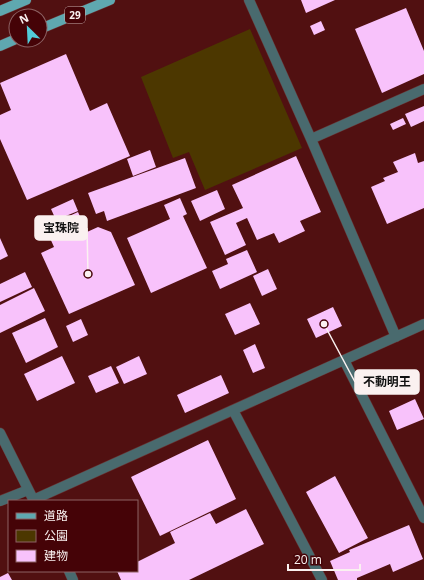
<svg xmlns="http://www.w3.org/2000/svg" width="424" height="580" font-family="'Open Sans','Noto Sans JP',sans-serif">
	<rect width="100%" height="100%" fill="#511011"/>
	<path fill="#4c3700" d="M250,29l52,119 -97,42 -16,-38 -16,6 -32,-81z"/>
	<path fill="#f8c2fb" d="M301,0h34l-29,13z
		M406,8l18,43v23l-42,19 -27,-64z
		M321,21l4,9 -11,5 -4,-9z
		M66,54l24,57 17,-8 23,53 -103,44 -27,-61v-24l11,-5 -11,-27z
		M424,106v15l-13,6 -6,-13z
		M403,118l3,6 -13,6 -3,-6z
		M150,150l6,17 -23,9 -6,-17z
		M415,153l3,10 6,-2v47l-37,16 -16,-37 14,-6 -2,-3 15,-6 -5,-10z
		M296,156l25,56 -21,9 5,10 -26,12 -5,-10 -17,7 -10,-22 -11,5 10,22 -21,10 -15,-33 33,-14 -11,-23z
		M185,158l11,30 -89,33 -3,-10 -8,3 -8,-21z
		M217,190l8,19 -25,12 -9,-20z
		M180,198l7,16 -4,2 24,52 -56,25 -24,-55 43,-19 -6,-14z
		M73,199l5,12 -22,9 -5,-11z
		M78,212l9,20 11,-5 13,5 24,53 -66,29 -28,-61 13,-6 -9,-20z
		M0,238l8,18 -8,4z
		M247,250l10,22 -37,17 -8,-18 16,-7 -2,-5z
		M268,269l9,20 -15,7 -9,-20z
		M25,272l7,15 -32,15v-18z
		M34,288l11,23 -45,22v-28z
		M250,303l10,21 -25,11 -10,-21z
		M333,307l9,19 -26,12 -9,-19z
		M45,318l13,29 -32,16 -14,-30z
		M81,319l7,16 -15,7 -7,-16z
		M255,344l10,24 -12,5 -10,-23z
		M62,356l13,27 -38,18 -13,-27z
		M139,356l8,18 -23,10 -8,-17z
		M111,366l8,17 -23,10 -8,-17z
		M221,375l8,18 -44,20 -8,-18z
		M415,399l9,20 -27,11 -8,-19z
		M208,440l28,59 -76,37 -29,-59z
		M335,476l33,62 -29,15 -33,-61z
		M246,509l18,35 -75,36h-68l-4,-9h20v-9l38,-19 -5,-11 40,-19 6,11z
		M409,525l14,34 -30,13 -3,-8 -33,14v2h-19l-8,-19 20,-9 -1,-2z
		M8,573l4,7h-12v-3z"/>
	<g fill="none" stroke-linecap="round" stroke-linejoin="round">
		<g stroke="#693030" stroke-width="11">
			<path id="minor" d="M249,0l62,139 85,198
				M311,139l113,-50
				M344,360l80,158
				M233,410l89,170
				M0,433l34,68
				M33,500l391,-176
				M0,501l28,-11
				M69,571l4,9"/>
		</g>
		<g stroke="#693030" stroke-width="11">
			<path id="major" d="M0,11l26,-11
				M40,29l70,-29
				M0,46l16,-7"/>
		</g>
		<use href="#minor" stroke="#496a6e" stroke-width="10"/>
		<use href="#major" stroke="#5fa8b0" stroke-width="10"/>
	</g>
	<g text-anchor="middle" stroke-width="4" stroke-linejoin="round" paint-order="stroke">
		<rect fill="#450307" stroke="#c4aaaa" stroke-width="1" x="65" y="7" width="20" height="16" rx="3"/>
		<g font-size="10" font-weight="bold" fill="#faf1f0">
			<text x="75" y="19">29</text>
		</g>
	</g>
	<path fill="none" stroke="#faf1f0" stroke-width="1.5" d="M88 274L87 228M324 324L355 382"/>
	<g fill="#faf1f0" stroke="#450307" stroke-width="1.5">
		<circle cx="88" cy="274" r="4"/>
		<circle cx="324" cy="324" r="4"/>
	</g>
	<g fill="#faf1f0" stroke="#faf1f0" stroke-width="1.5">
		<rect x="35" y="216" width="52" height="24" rx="4"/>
		<rect x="355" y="370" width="64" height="24" rx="4"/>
	</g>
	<g font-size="12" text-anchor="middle" font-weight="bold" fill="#111">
		<text x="61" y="232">宝珠院</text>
		<text x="387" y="386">不動明王</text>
	</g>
	<rect x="8" y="500" width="130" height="72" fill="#450307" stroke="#8d6264"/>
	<rect x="16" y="513" width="20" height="6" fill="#5fa8b0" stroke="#8d6264"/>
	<text x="44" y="520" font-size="12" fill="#faf1f0">道路</text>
	<rect x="16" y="530" width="20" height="12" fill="#4c3700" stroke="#8d6264"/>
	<text x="44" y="540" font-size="12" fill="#faf1f0">公園</text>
	<rect x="16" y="550" width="20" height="12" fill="#f8c2fb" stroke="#8d6264"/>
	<text x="44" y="560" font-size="12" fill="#faf1f0">建物</text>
	<g transform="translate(28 28) rotate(336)"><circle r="19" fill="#450307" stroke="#8d6264"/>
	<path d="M0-3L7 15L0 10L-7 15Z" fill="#52cbd8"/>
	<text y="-6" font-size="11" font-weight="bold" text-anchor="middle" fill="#faf1f0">N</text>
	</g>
	<path d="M288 564v6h72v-6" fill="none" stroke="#faf1f0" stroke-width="2"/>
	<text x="294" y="564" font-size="12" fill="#faf1f0" stroke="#450307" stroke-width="3" paint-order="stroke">20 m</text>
</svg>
